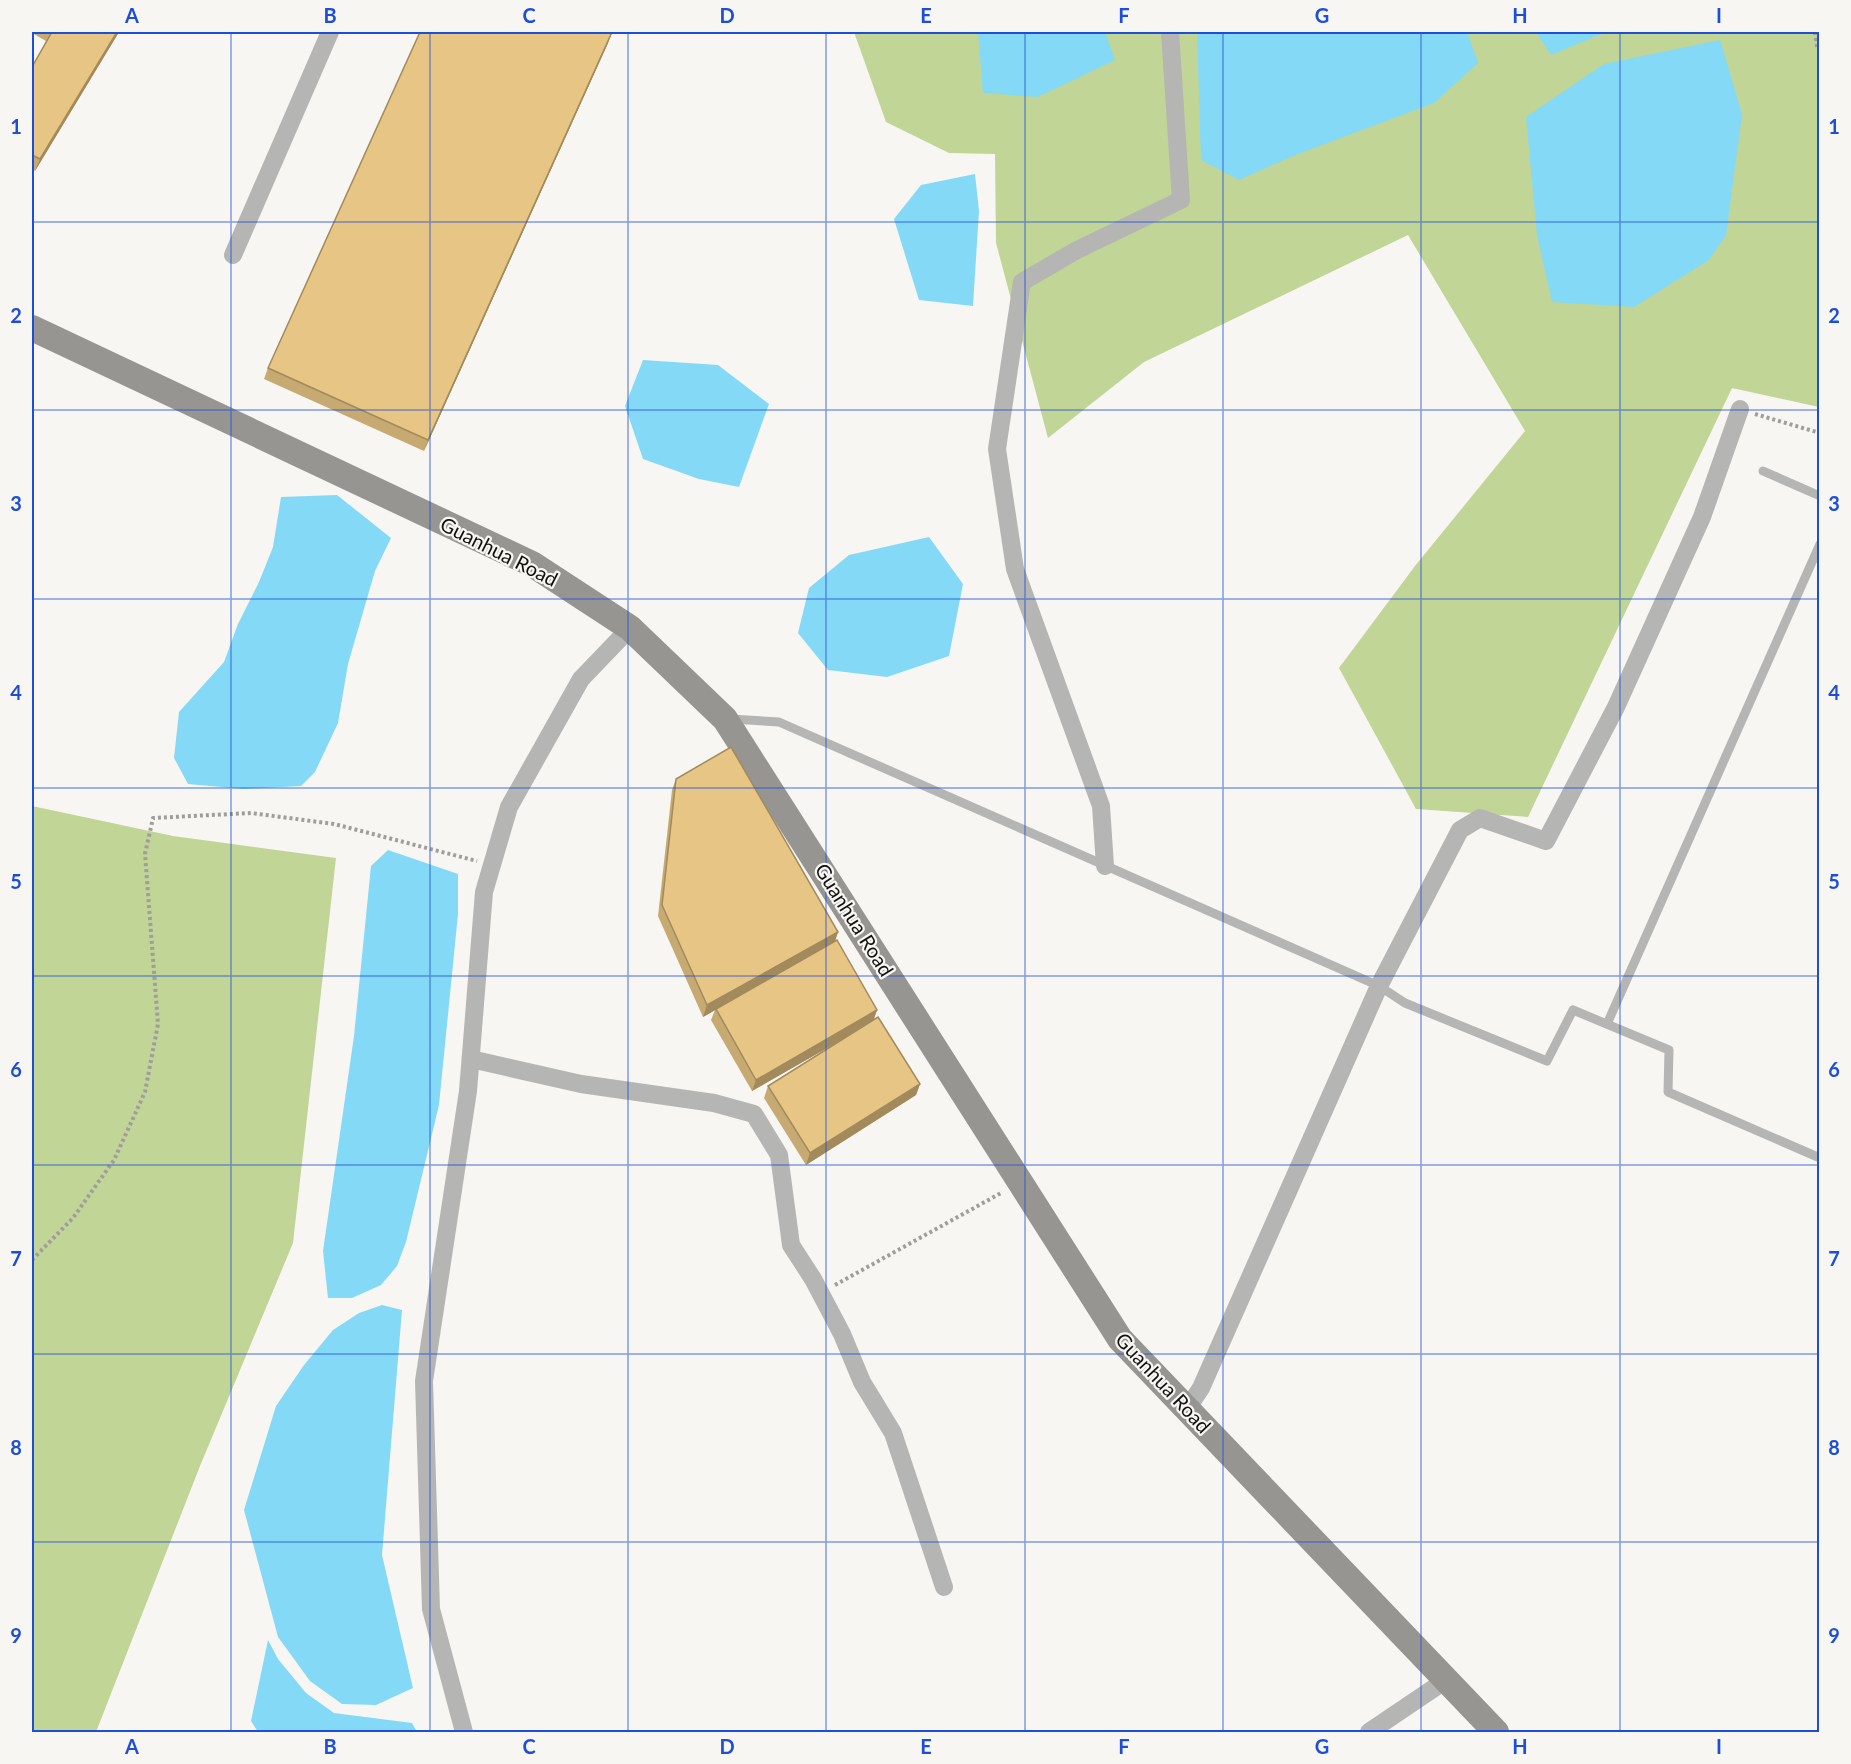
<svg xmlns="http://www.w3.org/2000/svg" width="1851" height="1764" font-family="Lato,sans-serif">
	<rect width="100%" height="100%" fill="#f8f6f2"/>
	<path fill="#c0d596" d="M854,32h965v375l-87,-19 -204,429 -112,-8 -77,-141 76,-102 110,-135 -117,-196 -264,127 -96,76 -52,-195 -1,-89 -46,-1 -63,-31z
		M32,806l141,30 163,22 -43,385 -93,223 -104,266h-64z"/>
	<path fill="#84d9f7" d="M978,32h127l10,28 -77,37 -55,-4z
		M1197,32h270l11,31 -44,40 -141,53 -54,24 -38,-20z
		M1536,32h70l-55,23z
		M1720,40l22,74 -16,121 -17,25 -75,47 -82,-5 -15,-67 -11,-118 78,-53z
		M975,174l4,37 -6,95 -54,-6 -25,-81 27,-34z
		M643,360l75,5 51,39 -30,83 -40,-8 -56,-20 -18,-53z
		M337,495l54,43 -16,33 -27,93 -10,59 -23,49 -14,14 -57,3 -56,-5 -14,-26 5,-46 45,-50 14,-38 21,-42 14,-35 8,-50z
		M929,537l34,47 -14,72 -62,21 -59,-7 -30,-37 11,-45 40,-33z
		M388,850l70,24v40l-19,191 -33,137 -9,24 -16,19 -29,13h-24l-5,-47 31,-215 17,-170z
		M382,1305l20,5 -20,245 31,133 -37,17 -34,-1 -32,-23 -32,-44 -34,-127 32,-104 28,-41 29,-35 26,-17z
		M268,1640l10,19 28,34 28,20 78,10 5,9h-159l-7,-11z"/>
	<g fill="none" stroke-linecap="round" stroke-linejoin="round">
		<path stroke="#9f9e9b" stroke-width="4" stroke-dasharray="3 3" stroke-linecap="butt" d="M1815,32l2,15 3,2
			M1755,414l65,19
			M32,1260l41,-42 41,-58 31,-68 13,-68 -13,-170 8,-36 98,-5 83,11 143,37
			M835,1285l166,-92"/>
		<path stroke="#b5b5b3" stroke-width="9" d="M1763,471l57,25
			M731,719l48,3 600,264 26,17 142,58 26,-51 96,40 -1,42 152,66
			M1607,1024l213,-480"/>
		<path stroke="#b5b5b3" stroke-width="18" d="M233,255l97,-223
			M1105,866l-4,-60 -86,-237 -18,-120 25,-167 55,-32 104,-50 -11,-168
			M471,1059l110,25 133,19 40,11 25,41 12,90 22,34 29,55 20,48 31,51 51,154
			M1187,1409l14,-21 178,-402 81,-156 20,-12 66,23 70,-134 86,-190 38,-108
			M464,1732l-33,-123 -7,-228 44,-290 16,-199 25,-85 72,-128 49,-51
			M1369,1732l77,-52"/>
		<path stroke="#969592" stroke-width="26" d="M32,328l500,236 98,64 95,91 395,620 376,393"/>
	</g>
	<path fill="#c7a972" d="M32,32h87l-84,139 -3,-3v-101l14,-26 -14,-8z
		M608,43l-184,408 -160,-72 4,-11z
		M676,779l162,153 -3,9 42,69 -4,10 47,64 -4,11 -110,70 -42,-67 4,-12 83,-52 -99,57 -41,-71 4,-10 -12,7 -45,-101 14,-126z"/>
	<path fill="#a28a5c" d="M117,32h2l-84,139 5,-12z
		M612,32l-4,11 -184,408 4,-11z
		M838,932l-4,12 -131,73 4,-12z
		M877,1010l-4,12 -121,69 4,-11z
		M920,1084l-4,11 -110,70 4,-12z"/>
	<path fill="#e7c584" stroke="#a28a5c" stroke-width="1.5" d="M52,32h65l-77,127 -8,-4v-88z
		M420,32h192l-184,408 -160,-72z
		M731,747l107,185 -131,73 -45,-100 14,-126z
		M837,940l40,70 -121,70 -40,-71z
		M878,1017l42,67 -110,69 -42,-67z"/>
	<path fill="none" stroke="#1d4ed8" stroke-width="1.5" stroke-opacity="0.55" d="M231,32v1700M430,32v1700M628,32v1700M826,32v1700M1025,32v1700M1223,32v1700M1421,32v1700M1620,32v1700M32,222h1788M32,410h1788M32,599h1788M32,788h1788M32,976h1788M32,1165h1788M32,1354h1788M32,1542h1788"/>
	<g text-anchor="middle" stroke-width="4.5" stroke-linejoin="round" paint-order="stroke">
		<g font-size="20" fill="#131211" stroke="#f8f6f2">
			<text transform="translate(499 552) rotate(27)" y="7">Guanhua Road</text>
			<text transform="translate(854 920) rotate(58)" y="7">Guanhua Road</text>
			<text transform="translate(1163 1383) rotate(47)" y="7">Guanhua Road</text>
		</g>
	</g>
	<rect width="1851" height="1764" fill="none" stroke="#f8f6f2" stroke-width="66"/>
	<rect x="33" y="33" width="1785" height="1698" fill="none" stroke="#1d4ed8" stroke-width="2"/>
	<g font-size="20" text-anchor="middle" font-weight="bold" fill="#1d4ed8">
		<text x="132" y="23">A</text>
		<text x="330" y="23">B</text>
		<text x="529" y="23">C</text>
		<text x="727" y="23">D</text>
		<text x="926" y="23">E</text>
		<text x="1124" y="23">F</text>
		<text x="1322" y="23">G</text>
		<text x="1520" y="23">H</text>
		<text x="1719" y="23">I</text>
		<text x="16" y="134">1</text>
		<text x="1834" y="134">1</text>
		<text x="16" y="323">2</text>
		<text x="1834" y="323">2</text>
		<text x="16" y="511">3</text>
		<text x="1834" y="511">3</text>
		<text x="16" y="700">4</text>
		<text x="1834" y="700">4</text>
		<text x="16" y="889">5</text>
		<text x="1834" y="889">5</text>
		<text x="16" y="1077">6</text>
		<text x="1834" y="1077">6</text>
		<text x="16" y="1266">7</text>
		<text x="1834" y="1266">7</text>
		<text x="16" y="1455">8</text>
		<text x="1834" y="1455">8</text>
		<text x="16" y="1643">9</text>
		<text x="1834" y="1643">9</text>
		<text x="132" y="1754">A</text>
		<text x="330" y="1754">B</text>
		<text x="529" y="1754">C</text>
		<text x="727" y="1754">D</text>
		<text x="926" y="1754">E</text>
		<text x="1124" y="1754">F</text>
		<text x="1322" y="1754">G</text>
		<text x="1520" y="1754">H</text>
		<text x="1719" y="1754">I</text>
	</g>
</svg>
